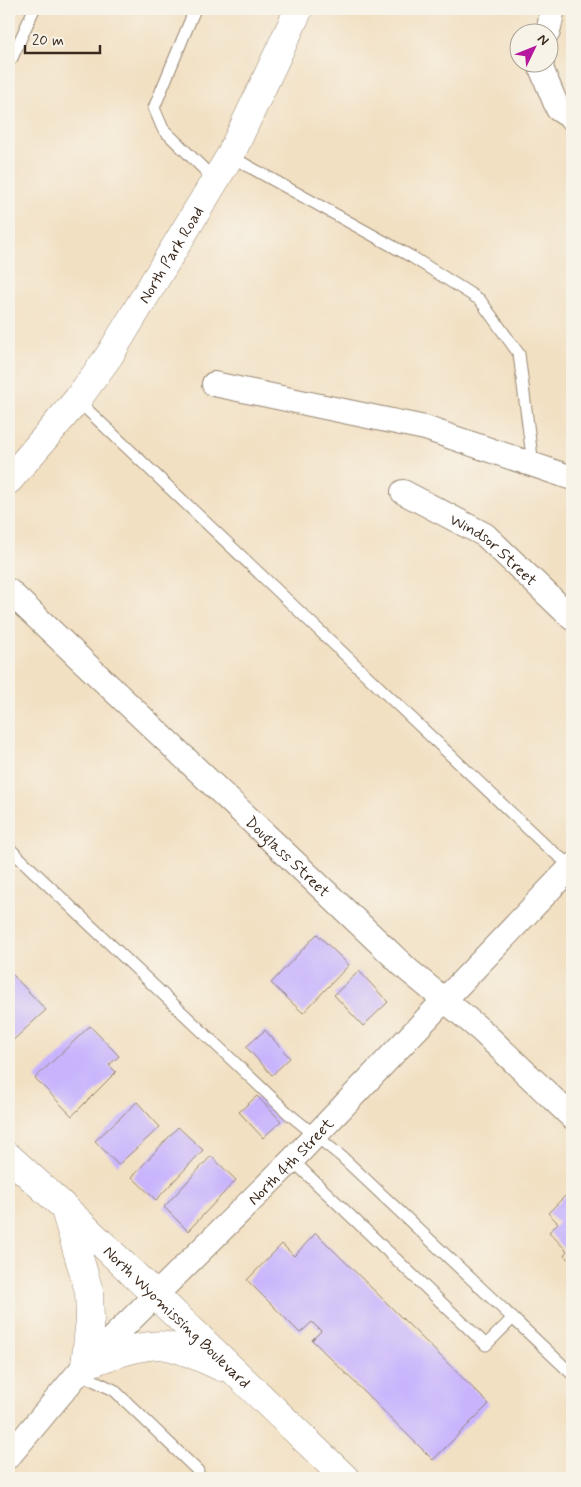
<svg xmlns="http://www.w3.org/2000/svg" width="581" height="1487" font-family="Mynerve,sans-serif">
	<rect width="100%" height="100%" fill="#f7f3e8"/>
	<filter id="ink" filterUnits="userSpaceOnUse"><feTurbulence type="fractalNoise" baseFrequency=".02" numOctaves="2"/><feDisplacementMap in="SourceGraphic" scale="10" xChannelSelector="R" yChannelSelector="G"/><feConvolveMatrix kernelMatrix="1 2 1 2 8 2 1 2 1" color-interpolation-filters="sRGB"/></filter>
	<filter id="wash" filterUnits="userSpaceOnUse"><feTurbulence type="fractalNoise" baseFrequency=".0096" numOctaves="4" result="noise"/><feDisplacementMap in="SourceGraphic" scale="20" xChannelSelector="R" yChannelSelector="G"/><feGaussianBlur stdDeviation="1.12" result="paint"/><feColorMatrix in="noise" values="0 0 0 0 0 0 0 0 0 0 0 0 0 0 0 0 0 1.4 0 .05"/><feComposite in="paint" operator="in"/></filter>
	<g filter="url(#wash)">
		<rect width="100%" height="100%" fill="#f2e0c3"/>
		<g id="blocks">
			<path fill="#c7b4fd" d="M317,934l32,31 -46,48 -32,-30z
				M359,971l29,31 -25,24 -29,-31z
				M12,974l34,36 -37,34v-68z
				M90,1026l29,30 -10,9 7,7 -44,44 -37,-38z
				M265,1030l25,28 -18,17 -26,-28z
				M257,1096l24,25 -18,17 -24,-26z
				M137,1102l23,25 -42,38 -23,-24z
				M178,1127l25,23 -47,50 -24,-23z
				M211,1156l25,24 -48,51 -24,-24z
				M572,1189v74l-8,-8 3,-4 -18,-19 9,-9 -10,-10z
				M316,1233l173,171 -56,56 -121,-120 9,-9 -9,-9 -12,11 -53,-53 35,-36 12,12z"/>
		</g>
	</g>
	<g filter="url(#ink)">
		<use href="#blocks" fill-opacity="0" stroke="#968570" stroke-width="1"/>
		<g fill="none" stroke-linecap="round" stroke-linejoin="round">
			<g stroke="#968570" stroke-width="13">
				<path id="service" d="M195,9l-41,99 9,21 52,51
					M12,58l22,-49
					M230,156l182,101 68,43 39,54 14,111
					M77,400l468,445 27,22
					M9,848l280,266 53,43 230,217
					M292,1160l194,185 27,-27
					M78,1373l36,17 84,81"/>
			</g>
			<g stroke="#968570" stroke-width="26">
				<g id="minor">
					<path d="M548,32l5,-23"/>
					<path d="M542,62l-1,6 17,41 14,9"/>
					<path d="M214,384l211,44 147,50"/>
					<path id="s1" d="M403,492l82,43 87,83"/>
					<path id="s2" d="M9,591l399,379 74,61 90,86"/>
					<path id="s3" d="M9,1456l76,-91 207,-205 280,-294"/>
				</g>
			</g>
			<g stroke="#968570" stroke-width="29">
				<g id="tertiary">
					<path id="s4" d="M9,480l68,-80 32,-44 121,-200 69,-147"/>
					<path id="s5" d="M9,1157l56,51 280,270"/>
					<path d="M65,1210l24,81 1,28 -5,46c21,-8 60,-23 82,-19 19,4 37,13 54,21"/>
				</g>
			</g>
			<use href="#service" stroke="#fff" stroke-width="11"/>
			<use href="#minor" stroke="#fff" stroke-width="24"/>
			<use href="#tertiary" stroke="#fff" stroke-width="28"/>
		</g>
	</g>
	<g text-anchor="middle" stroke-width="4" stroke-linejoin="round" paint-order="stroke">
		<g font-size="16" fill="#3b2a1e" stroke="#f7f3e8">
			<text dy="6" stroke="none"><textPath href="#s4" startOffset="278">North Park Road</textPath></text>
			<text dy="6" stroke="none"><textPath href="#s1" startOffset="108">Windsor Street</textPath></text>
			<text dy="6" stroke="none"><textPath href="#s2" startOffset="385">Douglass Street</textPath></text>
			<text dy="6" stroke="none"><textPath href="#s3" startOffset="408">North 4th Street</textPath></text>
			<text dy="6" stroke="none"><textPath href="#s5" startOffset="232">North Wyomissing Boulevard</textPath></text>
		</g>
	</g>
	<rect width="581" height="1487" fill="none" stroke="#f7f3e8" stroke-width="30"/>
	<g transform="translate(534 48) rotate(47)"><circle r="24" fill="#f7f3e8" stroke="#aca397"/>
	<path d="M0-4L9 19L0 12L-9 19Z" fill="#b5179e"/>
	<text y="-8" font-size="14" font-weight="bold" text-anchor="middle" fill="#3b2a1e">N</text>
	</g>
	<path d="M25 45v8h75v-8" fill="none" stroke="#3b2a1e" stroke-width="2.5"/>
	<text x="32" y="45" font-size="15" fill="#3b2a1e" stroke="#f7f3e8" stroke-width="4" paint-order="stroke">20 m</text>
</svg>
